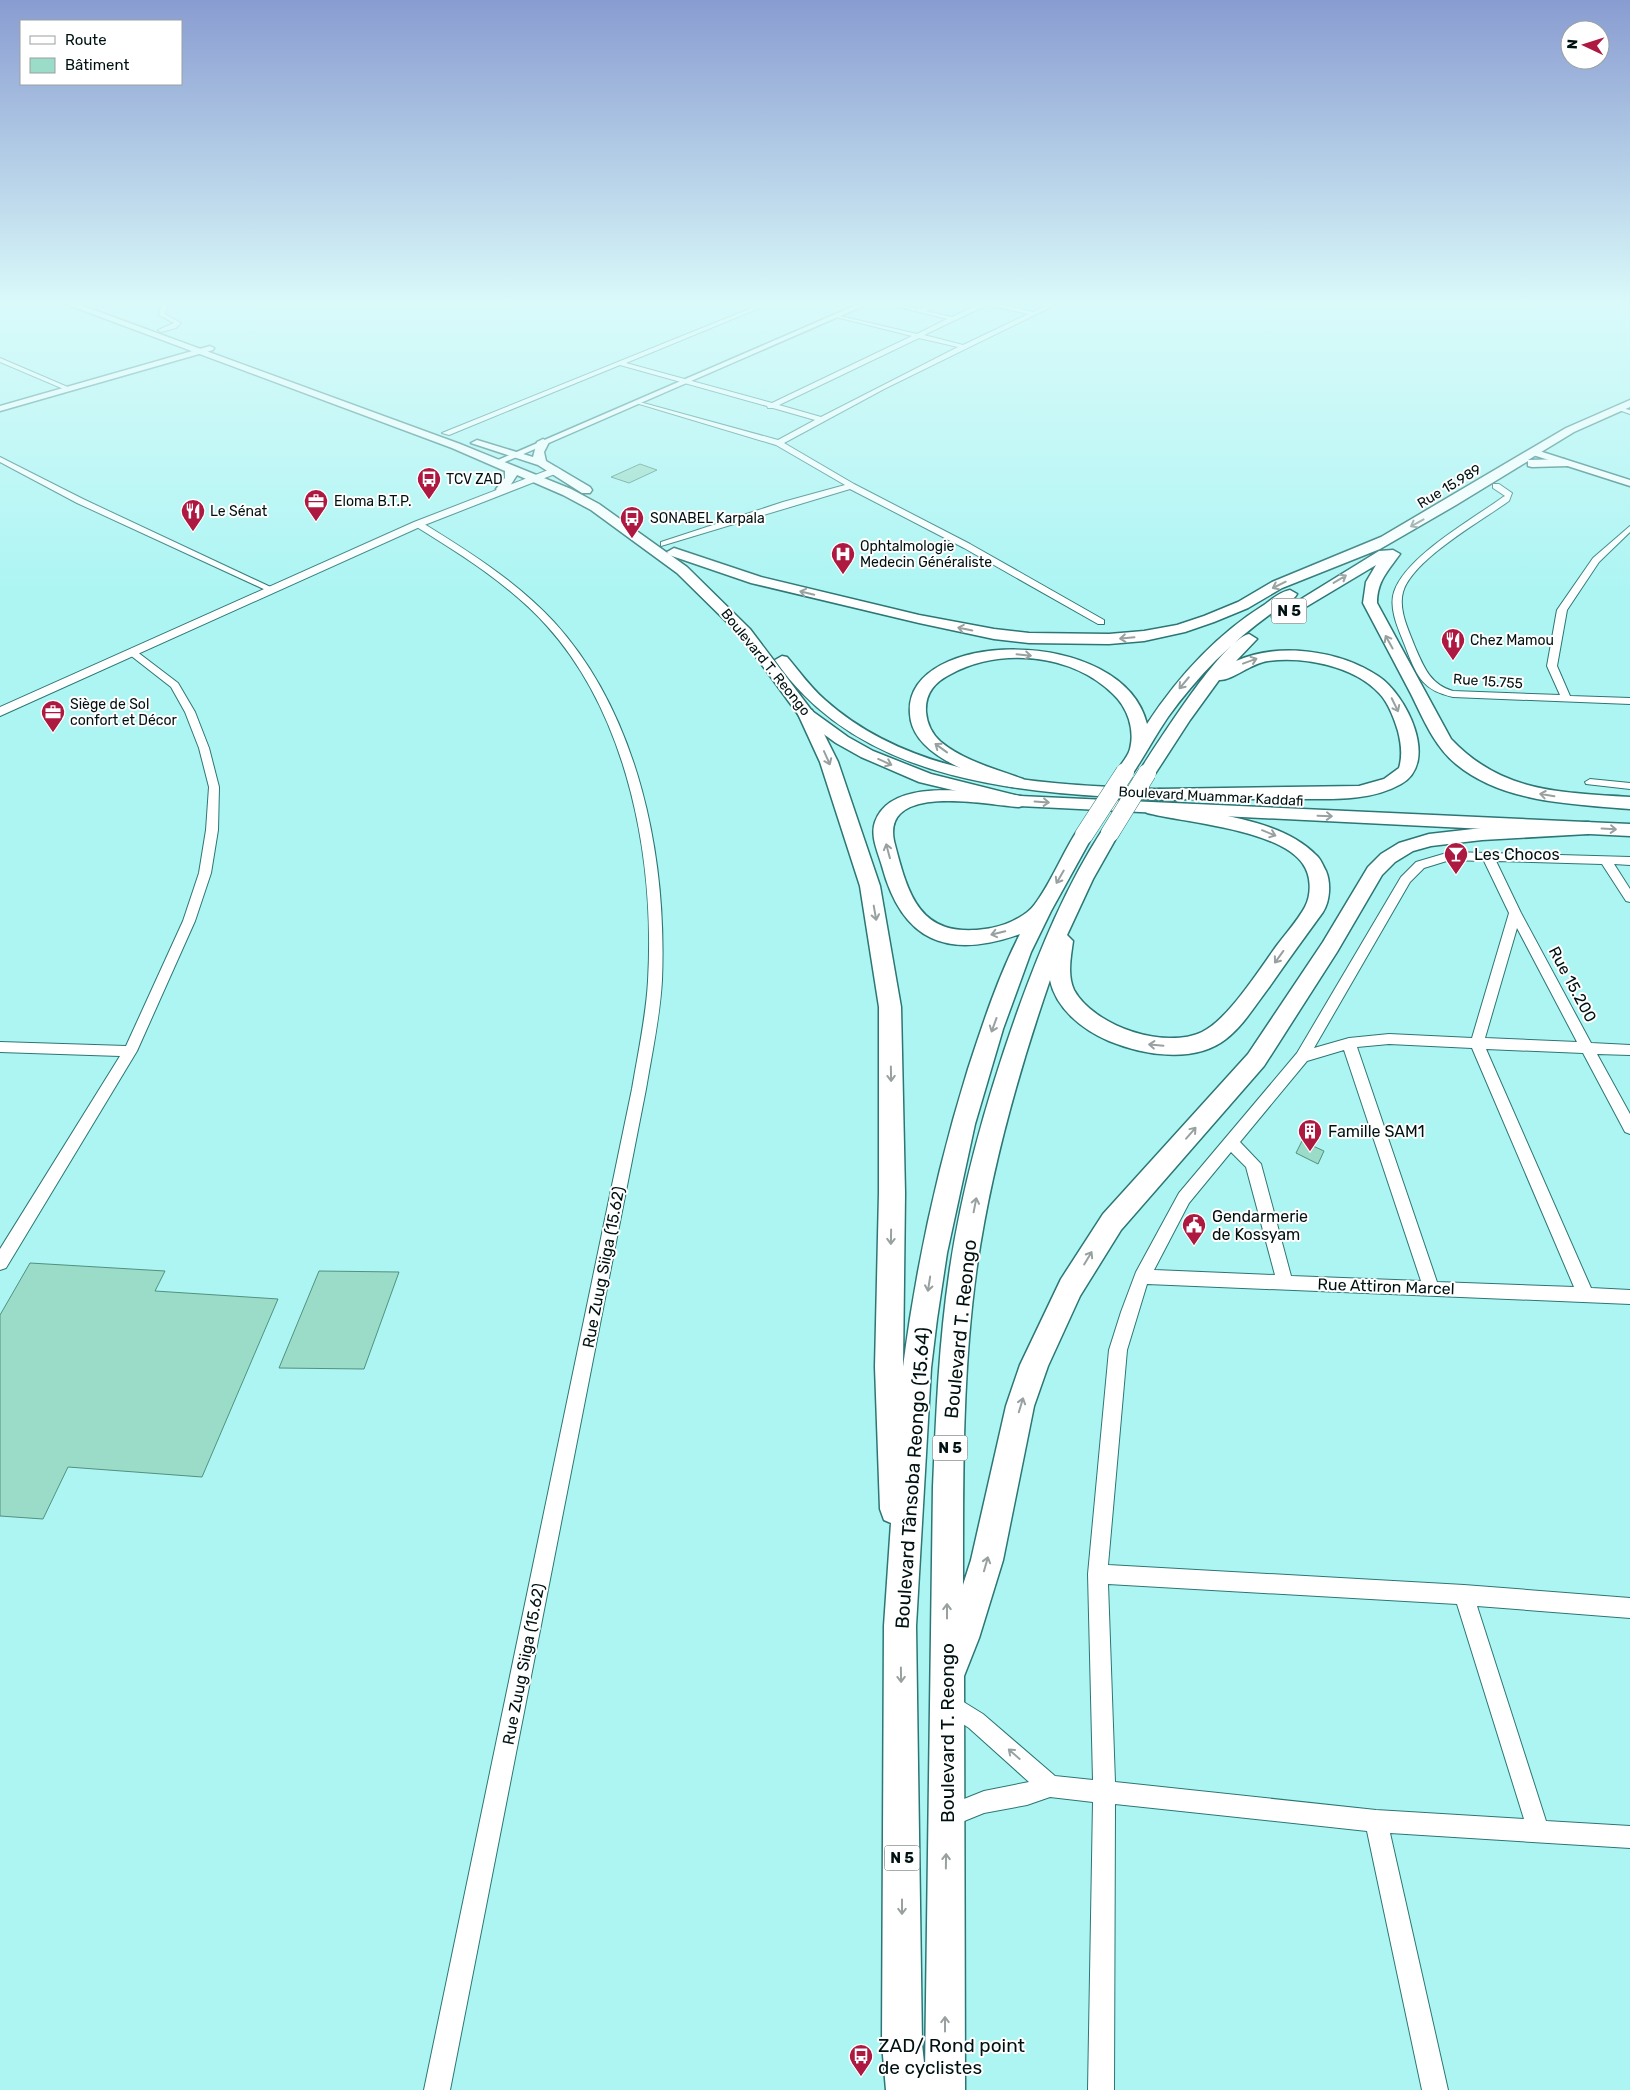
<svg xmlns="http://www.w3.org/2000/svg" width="1630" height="2090" font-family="Rubik,sans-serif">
	<rect width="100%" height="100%" fill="#acf5f3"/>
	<path fill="#9bdcc8" stroke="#51917f" d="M640,464l17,6 -28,13 -18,-6z
		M1302,1141l22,10 -6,13 -22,-11z
		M30,1263l135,8 -10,20 123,8 -76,178 -134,-10 -25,52 -43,-3v-201z
		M319,1271l80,1 -35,97 -85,-1z"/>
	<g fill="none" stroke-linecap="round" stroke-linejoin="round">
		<g stroke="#2c7675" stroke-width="2">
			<path id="minor" d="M162,303h6l-3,11 16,9 -5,5 -15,4 -3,-2 16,-7 -15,-8z
				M764,303h8l-146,60 146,40 140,-67 -76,-19v-2l81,19 30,-15 -63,-16c12,0 22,4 33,6 8,0 15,-6 24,-6l-15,8 26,6 29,-14h13l39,9 18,-9h8l-175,86 -100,54 70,41 116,60 134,76v4h-6l-134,-76 -114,-59 -189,57v-4l122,-40 62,-17 -69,-40 -140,-42v-2l142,39 37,-20 -42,-12h-5l-1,-2 -147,-41 -171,70 -7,-2zM987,305l41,9 -65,31 -39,-10zM919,338l39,9 -137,70 -42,-12z
				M0,358l70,30 1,1 -5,1 -66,-28z
				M1616,407l14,3v4l-14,-5z
				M0,457l83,42 194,91 -7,2 -193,-89 -77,-41z
				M1493,484h6l13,9 -3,8c-28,20 -97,59 -106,91 -5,18 6,39 12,55 9,21 16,38 38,44l107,4 -13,-29 10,-56 36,-52 37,-32v6l-31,30 -32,48 -10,56 13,30 60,2v6l-177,-7c-30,-7 -35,-19 -46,-46 -6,-17 -19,-40 -13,-59 12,-36 79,-73 109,-95l2,-1 -12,-8z
				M415,522h6c47,29 95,59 133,100 85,93 113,235 108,358 -2,37 -10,73 -16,109l-196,1001h-26l208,-1001c6,-36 14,-72 16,-108 7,-120 -19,-264 -101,-355 -37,-41 -85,-71 -132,-100z
				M130,651h6l42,32 17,29 14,36 10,39 -1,43 -7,43 -16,48 -58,130 -131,217 -6,2v-21l120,-193 -120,-4v-10l126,4 57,-125 16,-48 7,-43 3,-43 -10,-39 -14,-36 -14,-25 -41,-32z
				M1590,779l40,4v6l-44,-5 -1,-2z
				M1450,852l180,5v8l-16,-1 16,25v13l-4,-1 -24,-37 -106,-3 25,52 70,130 39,2v10l-33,-1 33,60v20l-5,-2 -42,-79 -97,-4 105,239 39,2v14l-483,-20 -20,66 -19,215 356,20 166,13v20l-153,-12 69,215 84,5v22l-240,-15 58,257h-26l-55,-259 -252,-27 -1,286h-26l5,-288 -43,-5 -23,8 -43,8 -37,15 -8,-3 -3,-8 3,-8 45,-18 45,-9 -60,-54 -27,-18 -3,-7 3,-7 7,-3 34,21 72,62 38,4 -5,-206 21,-224 12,-38 15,-40 43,-79 118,-140 104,-176 15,-15zM1450,860l34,1 25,52 -37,125 -83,-4 -40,4 -35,10 96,-166 14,-14zM1517,928l60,114 -92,-4zM1389,1044l83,4 102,239 -137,-5 -80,-235zM1344,1050l77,231 -130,-5 -30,-112 -21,-22 67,-81zM1231,1152l15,15 29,108 -121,-5 35,-67zM1108,1584l349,20 67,215 -148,-9 -261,-28z"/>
		</g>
		<g stroke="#2c7675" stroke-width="3">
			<path id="tertiary" d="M861,303h9l-372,162 -7,-2z
				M210,346l4,2 -1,2 -213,61v-5z
				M1530,450h6l94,30v6l-100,-32z"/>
		</g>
		<g stroke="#2c7675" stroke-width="2">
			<path id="secondary" d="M556,467l5,3 -1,2 -138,54 -422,190v-9l414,-185z"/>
		</g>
		<g stroke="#2c7675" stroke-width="3">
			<path id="primary" d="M63,303h12l385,141 111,45 28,15 88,63 63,62 62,82 36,26 25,14 58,23 88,22 611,28v12l-611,-30 -100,-24 -58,-25 -25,-14 -36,-26 -60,-82 -63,-62 -86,-63 -28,-15 -46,-20 -11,17h-8l-2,-3 9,-11v-7l-53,-23z
				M543,439l6,3 -5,10 2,9 44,26 2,3 -2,3h-8l-44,-28 -67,-22 6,-3 56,17 4,-15z
				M782,656l5,1c12,14 23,30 38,43 94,84 234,85 353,90l6,1 3,4 -3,4 -6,1c-142,-6 -314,-11 -403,-140z"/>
		</g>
		<g stroke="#2c7675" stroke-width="3">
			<path id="trunk" d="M1630,400v7l-56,25 -46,28 36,-1 6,4 -2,3 -36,1 -4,-1v-5l-72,44 -76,44 -98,39 -34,20 -34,14 -29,10 -41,9 -35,3 -80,-1 -35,-4 -75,-16 -168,-40 -82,-28 -2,-3 7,-4 87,29 158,38 75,14 35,4 80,1 35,-3 33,-6 27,-9 34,-14 34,-20 109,-45 185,-109z
				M1393,550l7,4c-12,17 -23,27 -23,49l74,136c51,54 109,53 179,58v12c-58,-5 -127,-6 -174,-45 -22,-18 -33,-46 -45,-70 -16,-30 -32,-61 -48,-91l3,-21 10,-17 -92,55h-10l-2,-3 107,-66z
				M1290,590l7,4 -2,3c-51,33 -92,71 -127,120 -13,19 -24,40 -37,59h-12l-3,-4c4,-7 12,-15 14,-23 5,-19 -2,-41 -17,-55 -41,-40 -112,-47 -162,-20 -16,8 -26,19 -25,38 1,12 6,22 15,30 23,19 55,27 82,37l3,4 -3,4c-16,4 -62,-18 -78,-27 -17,-10 -34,-25 -35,-46 -7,-86 213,-89 237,10 31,-47 69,-89 117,-119 8,-6 16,-13 26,-15z
				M1249,634l8,5 -21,22c42,-19 103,-11 142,15 28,18 62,86 23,108 -35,20 -81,14 -119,15 -30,0 -59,0 -88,0 -13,0 -28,2 -41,-1l-3,-4 3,-4 6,-1 200,-3 25,-7 15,-11c4,-13 2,-25 -1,-37 -4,-13 -10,-29 -19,-38 -25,-27 -76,-37 -111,-32 -17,2 -36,20 -49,19l-29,40 -37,57h-12l-3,-4c18,-27 83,-132 111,-139z
				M806,709l6,1 26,52 42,124 21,121 4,186 -2,174c13,-101 35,-201 65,-298 15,-46 30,-92 52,-135 -73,26 -118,7 -138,-68 -4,-14 -12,-30 -7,-44 14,-40 80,-32 113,-29 12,1 25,1 37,4l3,4 -3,4 -6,2c-32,-2 -137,-25 -125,34 14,54 25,97 91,88 17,-2 40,-11 50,-25 17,-23 27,-50 42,-73h14l2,4 -42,76 -20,41 -28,77 -28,95 -28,129 -10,66 -6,49 -15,258 6,418 3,28 8,-585c3,-73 6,-146 17,-219 13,-86 38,-173 67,-255 23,-64 49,-127 86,-184h14l2,4 -26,46 -26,56 6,6c-2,15 -6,34 1,49 20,36 90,60 128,42 27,-13 58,-64 76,-88 9,-12 20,-24 27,-37 7,-13 6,-32 -2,-43 -24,-35 -117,-41 -156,-51l-3,-4 3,-4 6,-2c50,10 126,14 163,52 5,4 7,11 10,16 5,12 4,30 -3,41 -18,25 -36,49 -53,74 -14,18 -26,39 -44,53 -32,25 -83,16 -117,2 -26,-11 -53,-32 -59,-61 -32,93 -59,189 -73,286 -15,105 -14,213 -14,319l8,-25 35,-154 14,-41 41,-86 42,-65 145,-160 75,-112 45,-75 13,-13 18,-11 30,-9 53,-6 106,-6 7,2 2,4 -2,4 -7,2 -106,6 -51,6 -18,5 -18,11 -13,13 -45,77 -73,114 -143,164 -41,66 -32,70 -14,40 -31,154 -24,78 -15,38 1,414h-79l-4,-46 2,-418 7,-103 -7,-3 -4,-11 -5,-142 4,-174v-186l-19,-121 -40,-124 -22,-48 2,-4z"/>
		</g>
		<use href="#minor" fill="#fff" fill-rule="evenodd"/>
		<use href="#tertiary" fill="#fff" fill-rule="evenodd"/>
		<use href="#secondary" fill="#fff" fill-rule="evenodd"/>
		<use href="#primary" fill="#fff" fill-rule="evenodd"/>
		<use href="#trunk" fill="#fff" fill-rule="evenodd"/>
		<g stroke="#2c7675" stroke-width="19" stroke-linecap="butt">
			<path id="trunk-bridge" d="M1110,833l37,-60
				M1084,835l41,-63"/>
		</g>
		<use href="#trunk-bridge" stroke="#fff" stroke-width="18"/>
	</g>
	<defs><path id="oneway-shaft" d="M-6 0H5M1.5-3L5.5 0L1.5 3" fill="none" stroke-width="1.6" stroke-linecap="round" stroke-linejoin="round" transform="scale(1.25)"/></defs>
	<g stroke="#99a0a0">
		<use href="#oneway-shaft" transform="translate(1417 523) rotate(151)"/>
		<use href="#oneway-shaft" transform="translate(1340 579) rotate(-31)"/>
		<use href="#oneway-shaft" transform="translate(1279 585) rotate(154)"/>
		<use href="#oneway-shaft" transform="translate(807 593) rotate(-166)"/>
		<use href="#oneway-shaft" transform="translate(965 629) rotate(-169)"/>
		<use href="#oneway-shaft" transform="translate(1127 638) rotate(175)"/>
		<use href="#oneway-shaft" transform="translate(1389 642) rotate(-119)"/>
		<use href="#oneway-shaft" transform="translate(1024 655) rotate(6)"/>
		<use href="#oneway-shaft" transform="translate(1250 661) rotate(-20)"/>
		<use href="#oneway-shaft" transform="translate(1184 683) rotate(130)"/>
		<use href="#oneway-shaft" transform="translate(1395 705) rotate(64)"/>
		<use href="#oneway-shaft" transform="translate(941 748) rotate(-144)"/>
		<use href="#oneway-shaft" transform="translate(827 758) rotate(66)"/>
		<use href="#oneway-shaft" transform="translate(885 762) rotate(24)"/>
		<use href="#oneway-shaft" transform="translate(1547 795) rotate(-171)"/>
		<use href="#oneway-shaft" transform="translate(1042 802) rotate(4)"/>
		<use href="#oneway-shaft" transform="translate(1325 816) rotate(2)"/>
		<use href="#oneway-shaft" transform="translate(1609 829) rotate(3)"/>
		<use href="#oneway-shaft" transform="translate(1269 833) rotate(22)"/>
		<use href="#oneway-shaft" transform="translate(888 851) rotate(-105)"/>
		<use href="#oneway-shaft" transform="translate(1060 877) rotate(120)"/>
		<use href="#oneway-shaft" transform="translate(875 913) rotate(80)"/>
		<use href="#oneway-shaft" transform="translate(998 933) rotate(166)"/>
		<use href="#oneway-shaft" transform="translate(1279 957) rotate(126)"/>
		<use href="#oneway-shaft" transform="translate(994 1025) rotate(110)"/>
		<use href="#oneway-shaft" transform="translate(1156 1045) rotate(-175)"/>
		<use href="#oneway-shaft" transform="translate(891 1074) rotate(89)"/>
		<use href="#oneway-shaft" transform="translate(1191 1133) rotate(-49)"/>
		<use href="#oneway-shaft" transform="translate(975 1205) rotate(-79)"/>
		<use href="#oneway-shaft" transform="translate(891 1237) rotate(91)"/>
		<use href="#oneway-shaft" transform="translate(1088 1258) rotate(-59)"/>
		<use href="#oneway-shaft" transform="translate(929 1284) rotate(99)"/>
		<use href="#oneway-shaft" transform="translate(1021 1405) rotate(-73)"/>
		<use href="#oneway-shaft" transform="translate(986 1564) rotate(-74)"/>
		<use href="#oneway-shaft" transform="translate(947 1611) rotate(-90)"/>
		<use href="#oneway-shaft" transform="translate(901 1675) rotate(89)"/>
		<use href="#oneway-shaft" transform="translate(1014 1754) rotate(-139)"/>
		<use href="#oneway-shaft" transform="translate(946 1861) rotate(-89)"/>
		<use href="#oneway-shaft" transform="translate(902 1907) rotate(90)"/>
		<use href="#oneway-shaft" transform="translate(945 2024) rotate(-90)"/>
	</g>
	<linearGradient id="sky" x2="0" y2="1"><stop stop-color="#899cd1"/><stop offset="0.51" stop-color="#dafafa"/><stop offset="1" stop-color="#dafafa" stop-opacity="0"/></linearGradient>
	<rect width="1630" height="596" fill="url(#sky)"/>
	<defs>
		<g id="bus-pin" transform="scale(1.25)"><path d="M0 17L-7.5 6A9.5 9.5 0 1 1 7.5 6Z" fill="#ad1940" stroke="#fff"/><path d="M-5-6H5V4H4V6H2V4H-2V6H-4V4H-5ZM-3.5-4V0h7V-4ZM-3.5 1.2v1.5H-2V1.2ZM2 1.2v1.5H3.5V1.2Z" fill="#fff"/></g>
		<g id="office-pin" transform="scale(1.25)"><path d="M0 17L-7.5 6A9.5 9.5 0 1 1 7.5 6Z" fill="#ad1940" stroke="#fff"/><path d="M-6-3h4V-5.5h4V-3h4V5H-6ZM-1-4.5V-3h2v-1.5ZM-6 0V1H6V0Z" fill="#fff"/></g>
		<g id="restaurant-pin" transform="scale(1.25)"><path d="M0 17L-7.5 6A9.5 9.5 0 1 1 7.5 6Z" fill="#ad1940" stroke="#fff"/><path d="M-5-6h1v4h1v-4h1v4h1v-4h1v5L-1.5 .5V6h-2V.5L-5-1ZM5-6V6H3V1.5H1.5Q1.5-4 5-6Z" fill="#fff"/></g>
		<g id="hospital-pin" transform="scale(1.25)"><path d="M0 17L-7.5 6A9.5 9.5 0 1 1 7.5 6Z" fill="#ad1940" stroke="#fff"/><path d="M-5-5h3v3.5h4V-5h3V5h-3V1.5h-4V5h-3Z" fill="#fff"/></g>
		<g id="bar-pin" transform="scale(1.25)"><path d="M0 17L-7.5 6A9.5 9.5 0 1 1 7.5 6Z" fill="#ad1940" stroke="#fff"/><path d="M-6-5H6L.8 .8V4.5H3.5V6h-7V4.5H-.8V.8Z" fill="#fff"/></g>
		<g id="building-pin" transform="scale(1.25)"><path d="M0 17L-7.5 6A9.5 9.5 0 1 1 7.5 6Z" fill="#ad1940" stroke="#fff"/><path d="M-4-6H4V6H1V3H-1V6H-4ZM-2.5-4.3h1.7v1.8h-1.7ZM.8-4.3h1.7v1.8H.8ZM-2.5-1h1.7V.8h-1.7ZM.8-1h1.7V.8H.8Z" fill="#fff"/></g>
		<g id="civic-pin" transform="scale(1.25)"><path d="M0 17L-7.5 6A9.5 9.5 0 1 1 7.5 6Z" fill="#ad1940" stroke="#fff"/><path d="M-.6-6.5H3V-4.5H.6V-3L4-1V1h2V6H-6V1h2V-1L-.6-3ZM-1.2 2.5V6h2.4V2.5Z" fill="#fff"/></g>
	</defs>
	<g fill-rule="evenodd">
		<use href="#bus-pin" x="429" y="479"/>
		<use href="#office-pin" x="316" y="501"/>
		<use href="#restaurant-pin" x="193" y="511"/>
		<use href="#bus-pin" x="632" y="518"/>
		<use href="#hospital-pin" x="843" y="554"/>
		<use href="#restaurant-pin" x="1453" y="640"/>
		<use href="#office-pin" x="53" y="712"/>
		<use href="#bar-pin" x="1456" y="854"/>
		<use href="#building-pin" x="1310" y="1131"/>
		<use href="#civic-pin" x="1194" y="1225"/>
		<use href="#bus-pin" x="861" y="2056"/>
	</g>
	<g text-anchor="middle" stroke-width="4" stroke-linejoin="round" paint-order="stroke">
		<g font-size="14" fill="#011" stroke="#fff" text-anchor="start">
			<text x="446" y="484">TCV ZAD</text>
			<text x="334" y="506">Eloma B.T.P.</text>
			<text x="210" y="516">Le Sénat</text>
			<text x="650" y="523">SONABEL Karpala</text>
			<text x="860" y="551">Ophtalmologie<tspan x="860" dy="16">Medecin Généraliste</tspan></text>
			<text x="1470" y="645">Chez Mamou</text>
			<text x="70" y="709">Siège de Sol<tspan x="70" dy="16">confort et Décor</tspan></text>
		</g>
		<g font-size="14" fill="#011" stroke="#fff">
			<text transform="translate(1449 486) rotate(-31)" y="5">Rue 15.989</text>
			<text transform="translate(766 662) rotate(51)" y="5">Boulevard T. Reongo</text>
			<text transform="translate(1488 681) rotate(4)" y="5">Rue 15.755</text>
			<text transform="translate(1211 796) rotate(3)" y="5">Boulevard Muammar Kaddafi</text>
		</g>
		<g fill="#fff" stroke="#4c5858" stroke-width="1">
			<rect x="1271.5" y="598.5" width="35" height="25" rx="4"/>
			<rect x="932.5" y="1435.5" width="35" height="25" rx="4"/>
			<rect x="884.5" y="1845.5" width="35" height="25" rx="4"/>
		</g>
		<g font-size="15" font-weight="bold" fill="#011">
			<text x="1289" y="616">N 5</text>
			<text x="950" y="1453">N 5</text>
			<text x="902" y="1863">N 5</text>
		</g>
		<g font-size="16" fill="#011" stroke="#fff" text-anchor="start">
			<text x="1474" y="860">Les Chocos</text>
			<text x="1328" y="1137">Famille SAM1</text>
			<text x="1212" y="1222">Gendarmerie<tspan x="1212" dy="18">de Kossyam</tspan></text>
		</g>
		<g font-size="16" fill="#011" stroke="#fff">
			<text transform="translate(1573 984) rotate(62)" y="6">Rue 15.200</text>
			<text transform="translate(603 1267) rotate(-79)" y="6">Rue Zuug Siiga (15.62)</text>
			<text transform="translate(1386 1286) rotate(2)" y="6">Rue Attiron Marcel</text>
			<text transform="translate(523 1664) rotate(-79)" y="6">Rue Zuug Siiga (15.62)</text>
		</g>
		<g font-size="19" fill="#011" stroke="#fff">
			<text transform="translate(960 1329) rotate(-84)" y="7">Boulevard T. Reongo</text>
			<text transform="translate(912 1478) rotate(-86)" y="7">Boulevard Tânsoba Reongo (15.64)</text>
			<text transform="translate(947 1733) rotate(-90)" y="7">Boulevard T. Reongo</text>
		</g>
		<g font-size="19" fill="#011" stroke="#fff" text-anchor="start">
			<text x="878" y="2052">ZAD/ Rond point<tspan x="878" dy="22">de cyclistes</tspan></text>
		</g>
	</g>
	<rect x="20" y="20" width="162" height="65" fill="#ffffff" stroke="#99a0a0"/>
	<rect x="30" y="36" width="25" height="8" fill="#ffffff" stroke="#99a0a0"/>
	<text x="65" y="45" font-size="15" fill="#001111">Route</text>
	<rect x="30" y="58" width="25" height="15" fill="#9bdcc8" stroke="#99a0a0"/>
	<text x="65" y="70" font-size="15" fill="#001111">Bâtiment</text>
	<g transform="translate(1585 45) rotate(274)"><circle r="24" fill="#ffffff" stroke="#99a0a0"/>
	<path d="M0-4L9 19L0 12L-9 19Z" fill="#ad1940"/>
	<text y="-8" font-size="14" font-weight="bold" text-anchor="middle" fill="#001111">N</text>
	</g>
</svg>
